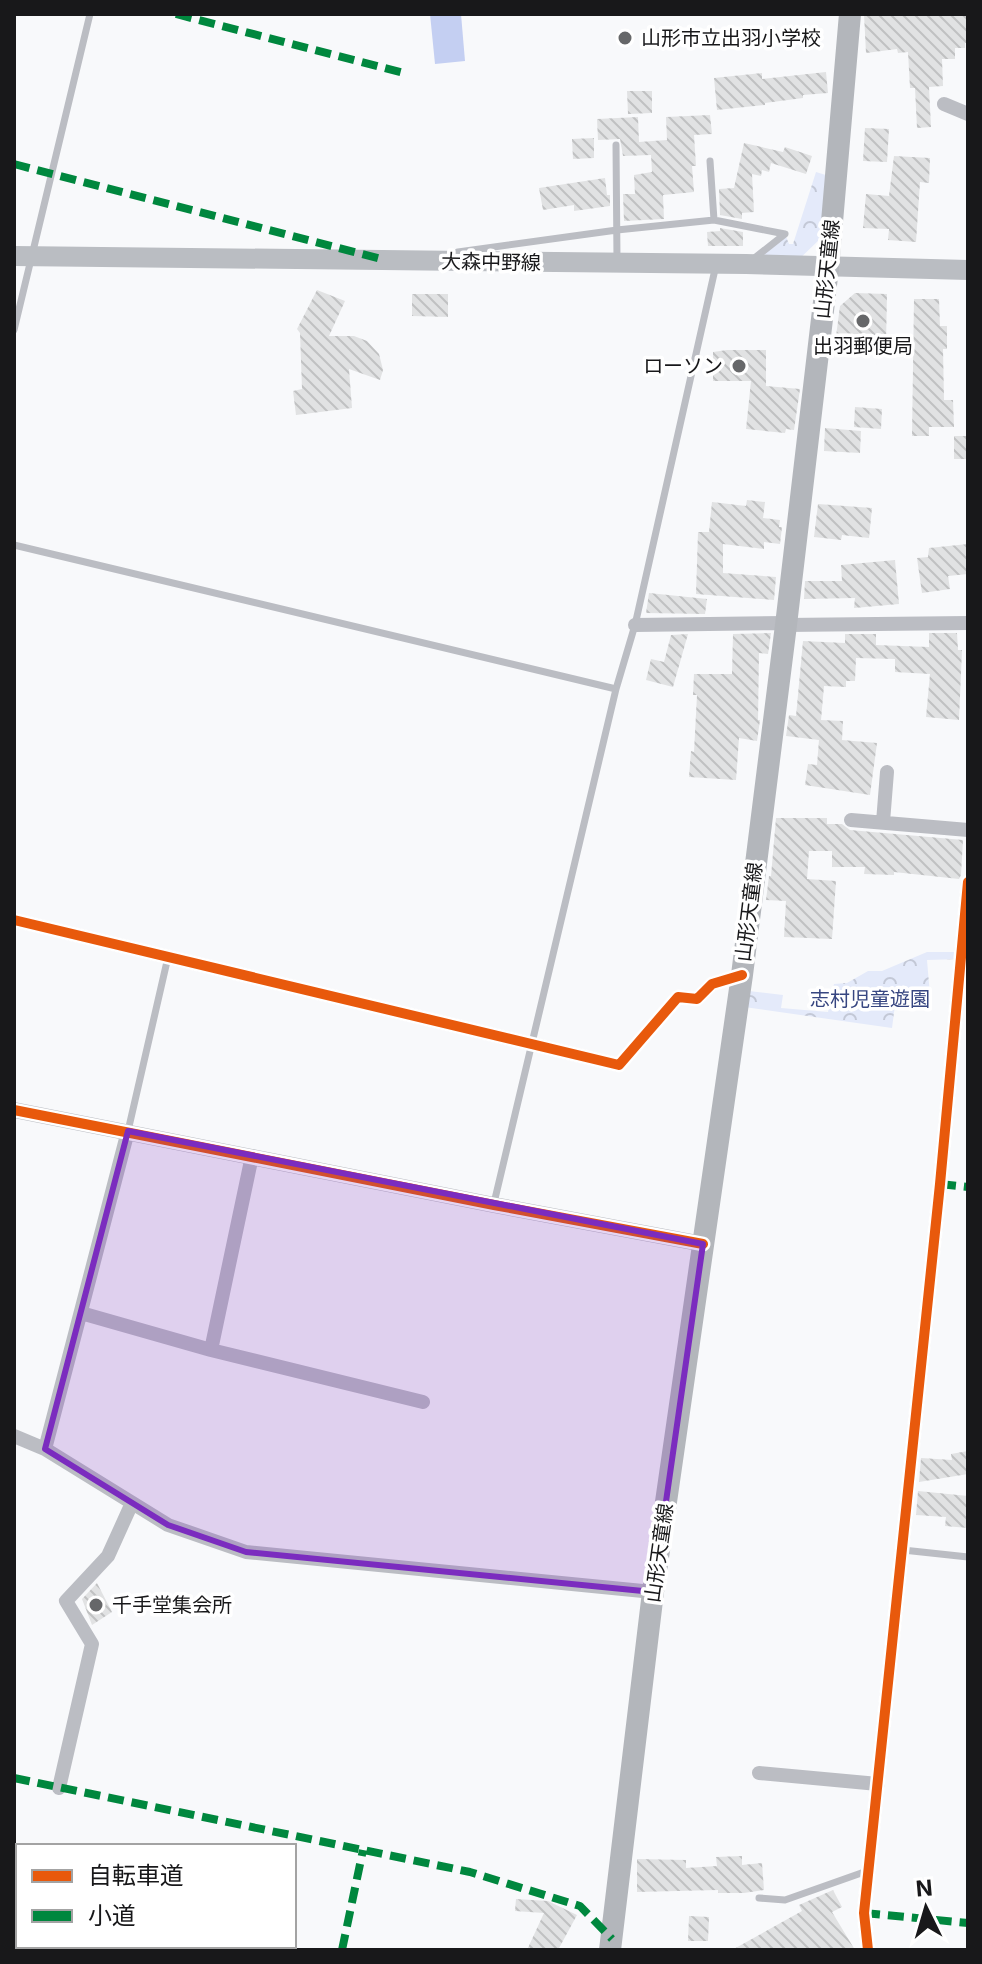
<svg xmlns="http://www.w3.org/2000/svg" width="982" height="1964" font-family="Inter,'Noto Sans JP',sans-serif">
	<defs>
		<pattern id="park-crowns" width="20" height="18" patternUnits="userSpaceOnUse" patternTransform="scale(2)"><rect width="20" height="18" fill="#e4eafa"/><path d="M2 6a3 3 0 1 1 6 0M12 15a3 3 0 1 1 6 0" fill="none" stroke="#c3c8d6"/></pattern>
		<pattern id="building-back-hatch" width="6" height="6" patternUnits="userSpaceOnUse" patternTransform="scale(2)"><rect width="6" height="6" fill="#e1e2e3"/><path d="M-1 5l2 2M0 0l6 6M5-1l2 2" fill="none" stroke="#c0c1c2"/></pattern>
	</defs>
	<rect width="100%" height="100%" fill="#f8f9fb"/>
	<path fill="url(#park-crowns)" d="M816,172l13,4 -10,64 -27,26 -46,-2 39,-30 4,10h4z
		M927,952h35l-1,7 -34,1 4,47 -36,-2 -3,23 -155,-22 3,-16 43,5 -2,13 47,4 6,-28 13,-1 21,-12h14z"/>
	<path fill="#c4cff2" d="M430,14h31l4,47 -30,3z"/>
	<path fill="url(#building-back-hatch)" d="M864,14h104v29h-3v5h-10v11h-13l1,27 -14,1 2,40 -14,1 -2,-40h-5l-2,-36 -10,1 -1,-4 -31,4z
		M826,72l2,21 -25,2v3l-38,5v2l-48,5 -3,-32 48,-5v6z
		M627,91h25v22l-24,1z
		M710,115l2,19 -18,1 2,31h-4l2,26 -31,3 1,24 -40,2 -1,-27h12l-1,-19 18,-3 -1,-17 -28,1 -3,-17 -22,1 -1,-21 41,-2 1,25 28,-2 -1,-23z
		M865,128l24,1 -2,33 -24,-1z
		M594,138v20l-21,1 -1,-20z
		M744,143l39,9 2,-5 27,9 -6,18 -35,-11 -2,9 -7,-2 -1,6 -9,-2 2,38 -12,1v6l-22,-4 -1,-26 15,-1z
		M894,156l36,2 -1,25 -9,-1 -4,60 -28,-2 1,-11 -26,-1 3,-34 23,2z
		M605,178l2,17h3v11l-36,5v-6l-31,5 -4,-22z
		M720,228l23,4v14h-35l-1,-14 13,-1z
		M317,290l28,11 -16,35h25l13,5 12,13 4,16 -3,10 -31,-11 3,39 -56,7 -3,-24 9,-2 -2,-56 -3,-4z
		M855,293l32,1 -1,50h-14l-2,4h-16l-2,-5 -17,1 5,-38z
		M412,294h36v23l-36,-1z
		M914,299h25l1,27h7v23h-4l1,51h9l1,27h-25v9h-17z
		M727,350h39v36l34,3 -6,41 -8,-1 -1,4 -39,-4 5,-48h-38v-29z
		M855,407l27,2 -1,20 -27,-2z
		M825,428l36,3 -1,22 -36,-2z
		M954,436h14v23h-14z
		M747,500l18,2 -2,16 17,2 -1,7h3l-2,17 -16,-2v7l-41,-5v29l53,4 -2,23 -78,-6 2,-62h11l3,-30 34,4z
		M818,504l54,4 -3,30 -27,-3 -1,5 -27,-3z
		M968,544v30l-20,2 2,13 -28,4 -5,-35 11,-1 1,-9z
		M895,560l4,44 -45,4 1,-10 -51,1 1,-18h37l-1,-16z
		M649,593l58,6 -2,15 -59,-1z
		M771,633l-3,21 -9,-1 -1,67h2l-3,21 -18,-3 -3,42 -47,-3 2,-26 3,1 3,-57h-4l1,-21h38l1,-40z
		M929,633h28l1,17h4l-3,70 -33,-3 4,-43 -35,-2v-13l-39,-1 -1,23h-9v6l-22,-1 -3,34 22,1 -1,19 35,3 -7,52 -65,-10 3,-21 9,1 2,-25 -33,-4 3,-21 7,1 7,-75 42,2v-9h31v11l53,2z
		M688,634l-15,53 -27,-7 5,-21 13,3 7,-27z
		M776,818h51v6h15l8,6 113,10 -2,35 -2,4 -65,-7v3l-30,-1 1,-7h-33v-16h-23l-2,28 29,2 -4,58 -48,-2 2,-36 -20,-1 3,-24h2z
		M968,1451v23l-49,8 2,-24 31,2 -1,-6z
		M918,1491l50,5v32l-23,-2 1,-9 -30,-2z
		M97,1583l15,29 -20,13 -10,-26z
		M742,1856v9l20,-2 2,27 -20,3h-26v-3l-81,2v-33l49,1v8l31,-2 -1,-9z
		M833,1890l9,17 -10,5 23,38h-123l70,-39 -3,-6z
		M516,1899l32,2 29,14 -19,35h-31l17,-37 -29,-2z
		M689,1916l20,1 -1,24h-20z"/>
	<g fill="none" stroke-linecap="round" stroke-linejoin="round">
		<path stroke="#bbbdc3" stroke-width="7" d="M616,145l1,114
			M710,161l4,59
			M458,252l159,-22 97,-10 71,14 -33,26
			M14,330l76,-316
			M14,545l602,144
			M128,1131l40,-174
			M494,1203l122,-514 19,-64 81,-360
			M903,1550l65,7
			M759,1898l26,2 82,-29"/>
		<path stroke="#bbbdc3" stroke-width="14" d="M944,104l24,10
			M635,625l151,-2
			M786,625l182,-2
			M851,820l117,10
			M883,822l4,-50
			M14,920l605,145 59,-68 19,2 15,-15 30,-9
			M81,1313l130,37 212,52
			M211,1350l41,-194
			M14,1436l31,13 123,76 78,27 407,40
			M45,1449l83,-318
			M759,1773l119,11
			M59,1788l33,-144 -26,-43 42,-45 24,-53
			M868,1950l-4,-37 76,-729 28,-302"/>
		<path stroke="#bbbdc3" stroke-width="16" d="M14,1110l480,95 209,39"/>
		<path stroke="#babdc2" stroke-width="20" d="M14,256l732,8 222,6"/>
		<path stroke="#b3b6bb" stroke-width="22" d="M610,1950l43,-358 89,-617 44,-350 42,-357 22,-254"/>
		<path stroke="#00873e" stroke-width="8" stroke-dasharray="16 8" stroke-linecap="butt" d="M176,14l232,60
			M14,164l367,95
			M940,1184l28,3
			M14,1778l456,94 110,34 32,33
			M864,1913l104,10
			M342,1950l21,-100"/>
		<g stroke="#fff" stroke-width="15">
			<path id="cycleway" d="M14,920l605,145 59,-68 19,2 15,-15 30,-9
				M14,1110l480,95 209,39
				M868,1950l-4,-37 76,-729 28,-302"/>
		</g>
		<use href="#cycleway" stroke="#e8590c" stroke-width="10"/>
	</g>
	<path fill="#7b2cbf" fill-opacity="0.2" stroke="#7b2cbf" stroke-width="6" stroke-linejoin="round" d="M128,1131l575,113 -50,348 -407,-40 -78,-27 -123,-76z"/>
	<g fill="#666769" stroke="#fff" stroke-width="3">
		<circle cx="625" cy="38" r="8"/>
		<circle cx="863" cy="321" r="8"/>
		<circle cx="739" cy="366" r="8"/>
		<circle cx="96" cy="1605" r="8"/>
	</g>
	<g text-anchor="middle" stroke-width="7" stroke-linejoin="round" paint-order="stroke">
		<g font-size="20" fill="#18181a" stroke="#fff" text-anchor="start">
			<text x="641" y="45">山形市立出羽小学校</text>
			<text x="863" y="353" text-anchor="middle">出羽郵便局</text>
			<text x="723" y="373" text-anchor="end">ローソン</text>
			<text x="112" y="1612">千手堂集会所</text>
		</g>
		<g font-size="20" fill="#18181a" stroke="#fff">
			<text transform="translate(491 262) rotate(1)" y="7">大森中野線</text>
			<text transform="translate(827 269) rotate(-84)" y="7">山形天童線</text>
			<text transform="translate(749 912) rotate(-83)" y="7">山形天童線</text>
			<text transform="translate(659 1553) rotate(-82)" y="7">山形天童線</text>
		</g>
		<g font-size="20" fill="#374681" stroke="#fff">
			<text x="870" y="1006">志村児童遊園</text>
		</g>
	</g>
	<rect width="982" height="1964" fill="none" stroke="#18181a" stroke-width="32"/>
	<rect x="16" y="1844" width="280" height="104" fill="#ffffff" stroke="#a3a3a3" stroke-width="2"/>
	<rect x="32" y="1870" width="40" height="12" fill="#e8590c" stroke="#a3a3a3" stroke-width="2"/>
	<text x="88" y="1884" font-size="24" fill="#18181a">自転車道</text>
	<rect x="32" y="1910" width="40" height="12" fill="#00873e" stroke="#a3a3a3" stroke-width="2"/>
	<text x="88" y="1924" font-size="24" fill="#18181a">小道</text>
	<g transform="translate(926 1908) rotate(355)" stroke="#ffffff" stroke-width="6" paint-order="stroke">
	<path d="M0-6L14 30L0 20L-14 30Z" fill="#18181a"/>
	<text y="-12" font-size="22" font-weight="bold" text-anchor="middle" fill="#18181a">N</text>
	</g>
</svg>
